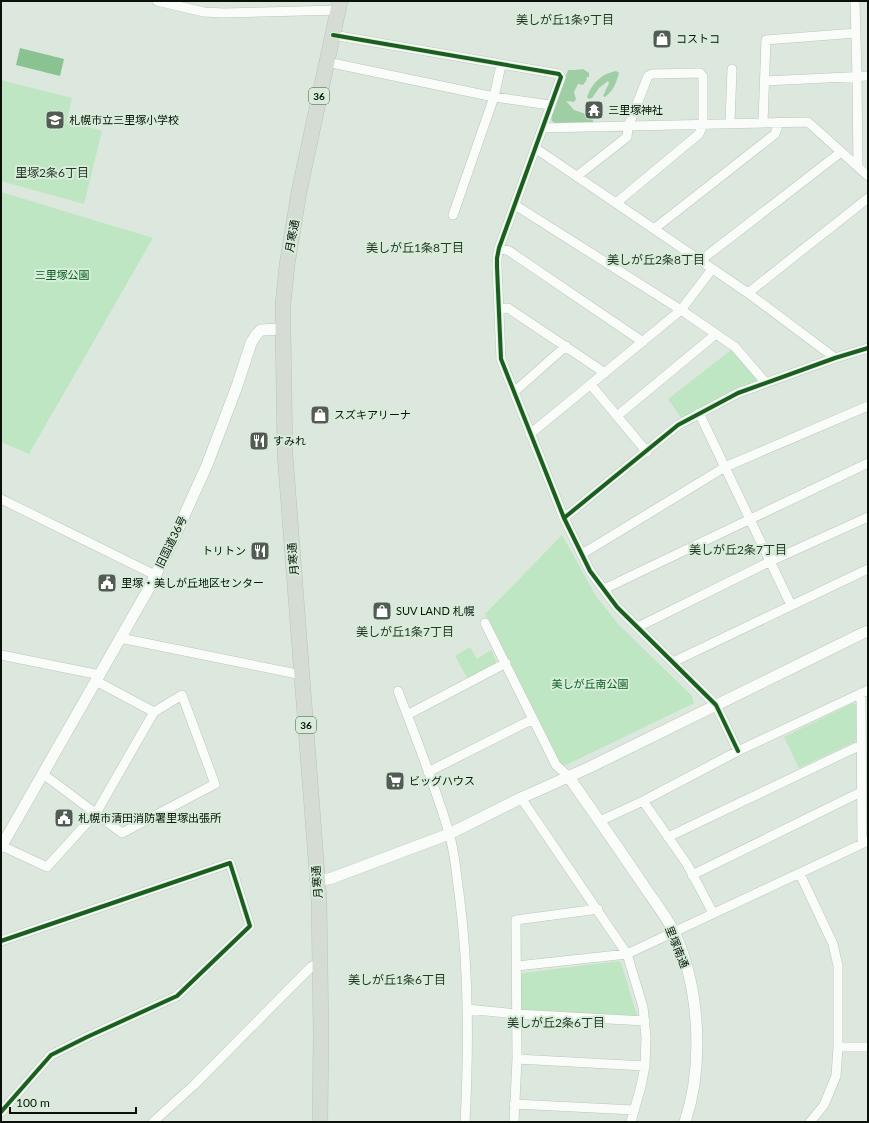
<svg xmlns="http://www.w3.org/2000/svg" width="869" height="1123" font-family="Lato,'Noto Sans JP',sans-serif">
	<rect width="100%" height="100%" fill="#dce8dd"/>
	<path fill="#bee6c2" d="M1,80l71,18 -5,23 35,10 -18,73 -83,-23z
		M1,192l152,46 -124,216 -28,-12z
		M735,347l31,36 -82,39 -16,-23z
		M562,535l34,61 22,28 74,72 2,7 -132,64 -2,-2 -8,-18 -67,-133z
		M470,647l7,12 14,-9 6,13 -28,18 -14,-25z
		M853,703l3,2 1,34 -3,3 -55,26 -15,-31z
		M619,961l2,2 16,52 -3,2 -109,-5 -4,-4 -1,-33 3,-2z"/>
	<path fill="#9fcea5" d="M583,69l6,4v4h-2l-1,4 -3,4 -5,-1 -4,8 2,7 -2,3 -8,-1 8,9 15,5 5,7 -39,1 -3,-2 -1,-3 17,-48h7z
		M616,71l3,2c-3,10 -5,17 -14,24l-2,-1 6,-13 -1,-2 -9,7 -7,10 -3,1 -2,-2c5,-14 14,-23 29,-26z"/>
	<path fill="#8ac291" d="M20,48l44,11 -4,17 -44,-11z"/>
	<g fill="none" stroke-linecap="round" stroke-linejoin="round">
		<g stroke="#bbc5bc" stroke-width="10">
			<path id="minor" d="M157,1l47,11 19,1 116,-3
				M855,1l2,76 1,90
				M333,35l226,39 2,3 -62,171 -2,10v9l4,92 63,159
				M327,62l167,35 56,8
				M765,81l103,-5
				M763,122l3,-82 90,-7
				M730,123l2,-54
				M543,128l265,-6 60,54
				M535,148l213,145 120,-95
				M577,176l50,-39 1,-10 20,-51 4,-2 48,-1 3,4v47l-4,10 -83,69
				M515,205l166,105 54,37 31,36
				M453,215l41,-118 7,-32
				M654,229l121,-95 4,-12
				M499,248l10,3 134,91
				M700,261l141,-109
				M748,293l87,65
				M499,309l9,-1 97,65
				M591,385l56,67
				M514,392l52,-46
				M699,413l92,192
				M617,416l99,-82
				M530,434l151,-124 31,-41
				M1,499l154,76
				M582,554l143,-87 143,-61
				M604,589l264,-126
				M485,623l71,142 12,11
				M638,627l133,-66 97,-44
				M120,638l182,37
				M1,655l99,20
				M673,662l195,-93
				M96,681l58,31
				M398,691c18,47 37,94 51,142 6,19 7,40 10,60 10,75 10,153 6,229
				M861,693l1,150
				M407,715l99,-52
				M738,751l-22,-46 -99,-98 -27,-36 -26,-53 114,-93 60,-32 97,-35 33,-10
				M428,772l105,-53
				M521,798l106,156 16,53 3,30 -1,29 -4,20 -10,36
				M643,801l44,63 26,49
				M600,821l43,-20 95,-50 130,-61
				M668,837l193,-92
				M2,846l45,21 49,-54 58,-101 28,-17 33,89 -93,49 -79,-59
				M800,874l33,70 5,22v81l-2,29 -12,29 -14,17
				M692,875l169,-83
				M1,941l229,-78 20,63 -73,70 -90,41 -36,18 -50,57
				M517,966l110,-12 241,-113
				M467,1009l49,5 129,7
				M838,1047h30
				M517,1059l128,7
				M514,1104l120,6
				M153,1122l41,-37 117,-118 10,-6
				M514,1122l3,-63 -1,-139 82,-11"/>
		</g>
		<g stroke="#bbc5bc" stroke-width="12">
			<path id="tertiary" d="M568,776c26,37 51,73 76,110 10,15 22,30 30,46 26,55 30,133 11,190
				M1,847l148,-259 25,-50 33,-73 30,-79 14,-43 5,-8 5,-5 22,-1
				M318,881l14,-3 117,-44 72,-36 67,-30 273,-134 7,-3"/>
		</g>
		<g stroke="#bcc3bd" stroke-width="16">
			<path id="trunk" d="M320,1122l1,-88 -2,-135 -34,-445 -2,-125v-25l4,-39 12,-73 41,-191"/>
		</g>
		<use href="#minor" stroke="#fafcfa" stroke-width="9"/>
		<use href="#tertiary" stroke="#fafcfa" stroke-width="11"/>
		<use href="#trunk" stroke="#d4dcd4" stroke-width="15"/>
		<g stroke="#d7edd9" stroke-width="6">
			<path id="cycleway" d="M333,35l226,39 2,3 -62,171 -2,10v9l4,92 63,159
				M738,751l-22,-46 -99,-98 -27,-36 -26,-53 114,-93 60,-32 97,-35 33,-10
				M1,941l229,-78 20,63 -73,70 -90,41 -36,18 -50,57"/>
		</g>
		<use href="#cycleway" stroke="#1b5e20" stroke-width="4"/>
	</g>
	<defs>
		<g id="shop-square" transform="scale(1)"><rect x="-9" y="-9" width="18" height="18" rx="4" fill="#535c54" stroke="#d7edd9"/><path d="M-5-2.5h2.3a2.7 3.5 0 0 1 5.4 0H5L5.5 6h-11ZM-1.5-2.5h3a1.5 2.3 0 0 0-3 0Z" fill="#fff"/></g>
		<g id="temple-square" transform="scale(1)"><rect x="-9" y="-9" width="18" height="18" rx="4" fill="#535c54" stroke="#d7edd9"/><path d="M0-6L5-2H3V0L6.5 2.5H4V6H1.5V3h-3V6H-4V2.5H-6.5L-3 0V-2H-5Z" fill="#fff"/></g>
		<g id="school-square" transform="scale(1)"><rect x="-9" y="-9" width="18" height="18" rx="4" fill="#535c54" stroke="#d7edd9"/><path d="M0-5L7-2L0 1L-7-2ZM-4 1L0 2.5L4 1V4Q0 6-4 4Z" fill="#fff"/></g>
		<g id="restaurant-square" transform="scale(1)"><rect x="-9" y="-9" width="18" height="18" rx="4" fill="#535c54" stroke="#d7edd9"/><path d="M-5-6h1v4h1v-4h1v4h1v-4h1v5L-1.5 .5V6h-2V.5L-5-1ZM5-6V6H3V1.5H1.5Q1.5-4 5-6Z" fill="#fff"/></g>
		<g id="civic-square" transform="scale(1)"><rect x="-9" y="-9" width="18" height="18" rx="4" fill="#535c54" stroke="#d7edd9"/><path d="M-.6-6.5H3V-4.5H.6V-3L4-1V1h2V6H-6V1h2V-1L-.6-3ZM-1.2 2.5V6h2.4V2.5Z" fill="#fff"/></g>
		<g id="supermarket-square" transform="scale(1)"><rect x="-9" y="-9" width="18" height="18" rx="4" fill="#535c54" stroke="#d7edd9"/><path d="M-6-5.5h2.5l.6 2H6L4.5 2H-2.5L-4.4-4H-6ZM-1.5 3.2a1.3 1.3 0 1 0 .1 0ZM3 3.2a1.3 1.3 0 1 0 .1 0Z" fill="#fff"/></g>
	</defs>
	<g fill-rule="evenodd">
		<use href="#shop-square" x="662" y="39"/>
		<use href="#temple-square" x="594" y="110"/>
		<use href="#school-square" x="55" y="120"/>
		<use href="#shop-square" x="320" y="415"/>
		<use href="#restaurant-square" x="259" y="441"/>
		<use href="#restaurant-square" x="260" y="551"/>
		<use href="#civic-square" x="107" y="583"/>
		<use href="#shop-square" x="382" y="611"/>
		<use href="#supermarket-square" x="395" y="781"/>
		<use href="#civic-square" x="64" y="818"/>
	</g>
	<g text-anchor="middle" stroke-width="4" stroke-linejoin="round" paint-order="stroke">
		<g fill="#d7edd9" stroke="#475348" stroke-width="1">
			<rect x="309" y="88" width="20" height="16" rx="3"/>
			<rect x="296" y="717" width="20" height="16" rx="3"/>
		</g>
		<g font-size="10" font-weight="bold" fill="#09110a">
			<text x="319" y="100">36</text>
			<text x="306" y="729">36</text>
		</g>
		<g font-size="11" fill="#09110a" stroke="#d7edd9" text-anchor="start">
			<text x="676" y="43">コストコ</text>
			<text x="608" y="114">三里塚神社</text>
			<text x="69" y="124">札幌市立三里塚小学校</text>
			<text x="334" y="419">スズキアリーナ</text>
			<text x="273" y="445">すみれ</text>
			<text x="246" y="555" text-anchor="end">トリトン</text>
			<text x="121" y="587">里塚・美しが丘地区センター</text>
			<text x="396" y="615">SUV LAND 札幌</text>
			<text x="409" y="785">ビッグハウス</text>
			<text x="78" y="822">札幌市清田消防署里塚出張所</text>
		</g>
		<g font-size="11" fill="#09110a" stroke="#d7edd9">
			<text transform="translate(292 236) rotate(-80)" y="4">月寒通</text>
			<text transform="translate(171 542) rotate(-64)" y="4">旧国道36号</text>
			<text transform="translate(293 559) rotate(-95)" y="4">月寒通</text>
			<text transform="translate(317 882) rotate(-94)" y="4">月寒通</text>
			<text transform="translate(677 947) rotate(68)" y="4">里塚南通</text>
		</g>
		<g font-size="11" fill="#075e21" stroke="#d7edd9">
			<text x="62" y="279">三里塚公園</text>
			<text x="590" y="688">美しが丘南公園</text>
		</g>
		<g font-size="12" fill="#263828" stroke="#d7edd9">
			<text x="565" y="24">美しが丘1条9丁目</text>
			<text x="52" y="177">里塚2条6丁目</text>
			<text x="415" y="252">美しが丘1条8丁目</text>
			<text x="656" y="264">美しが丘2条8丁目</text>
			<text x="738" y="554">美しが丘2条7丁目</text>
			<text x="405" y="636">美しが丘1条7丁目</text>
			<text x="397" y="984">美しが丘1条6丁目</text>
			<text x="556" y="1027">美しが丘2条6丁目</text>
		</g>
	</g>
	<rect width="869" height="1123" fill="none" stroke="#09110a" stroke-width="4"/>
	<path d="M10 1107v6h126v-6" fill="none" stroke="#09110a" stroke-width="2"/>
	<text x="16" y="1107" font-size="12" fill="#09110a" stroke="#d7edd9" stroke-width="3" paint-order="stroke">100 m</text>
</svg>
